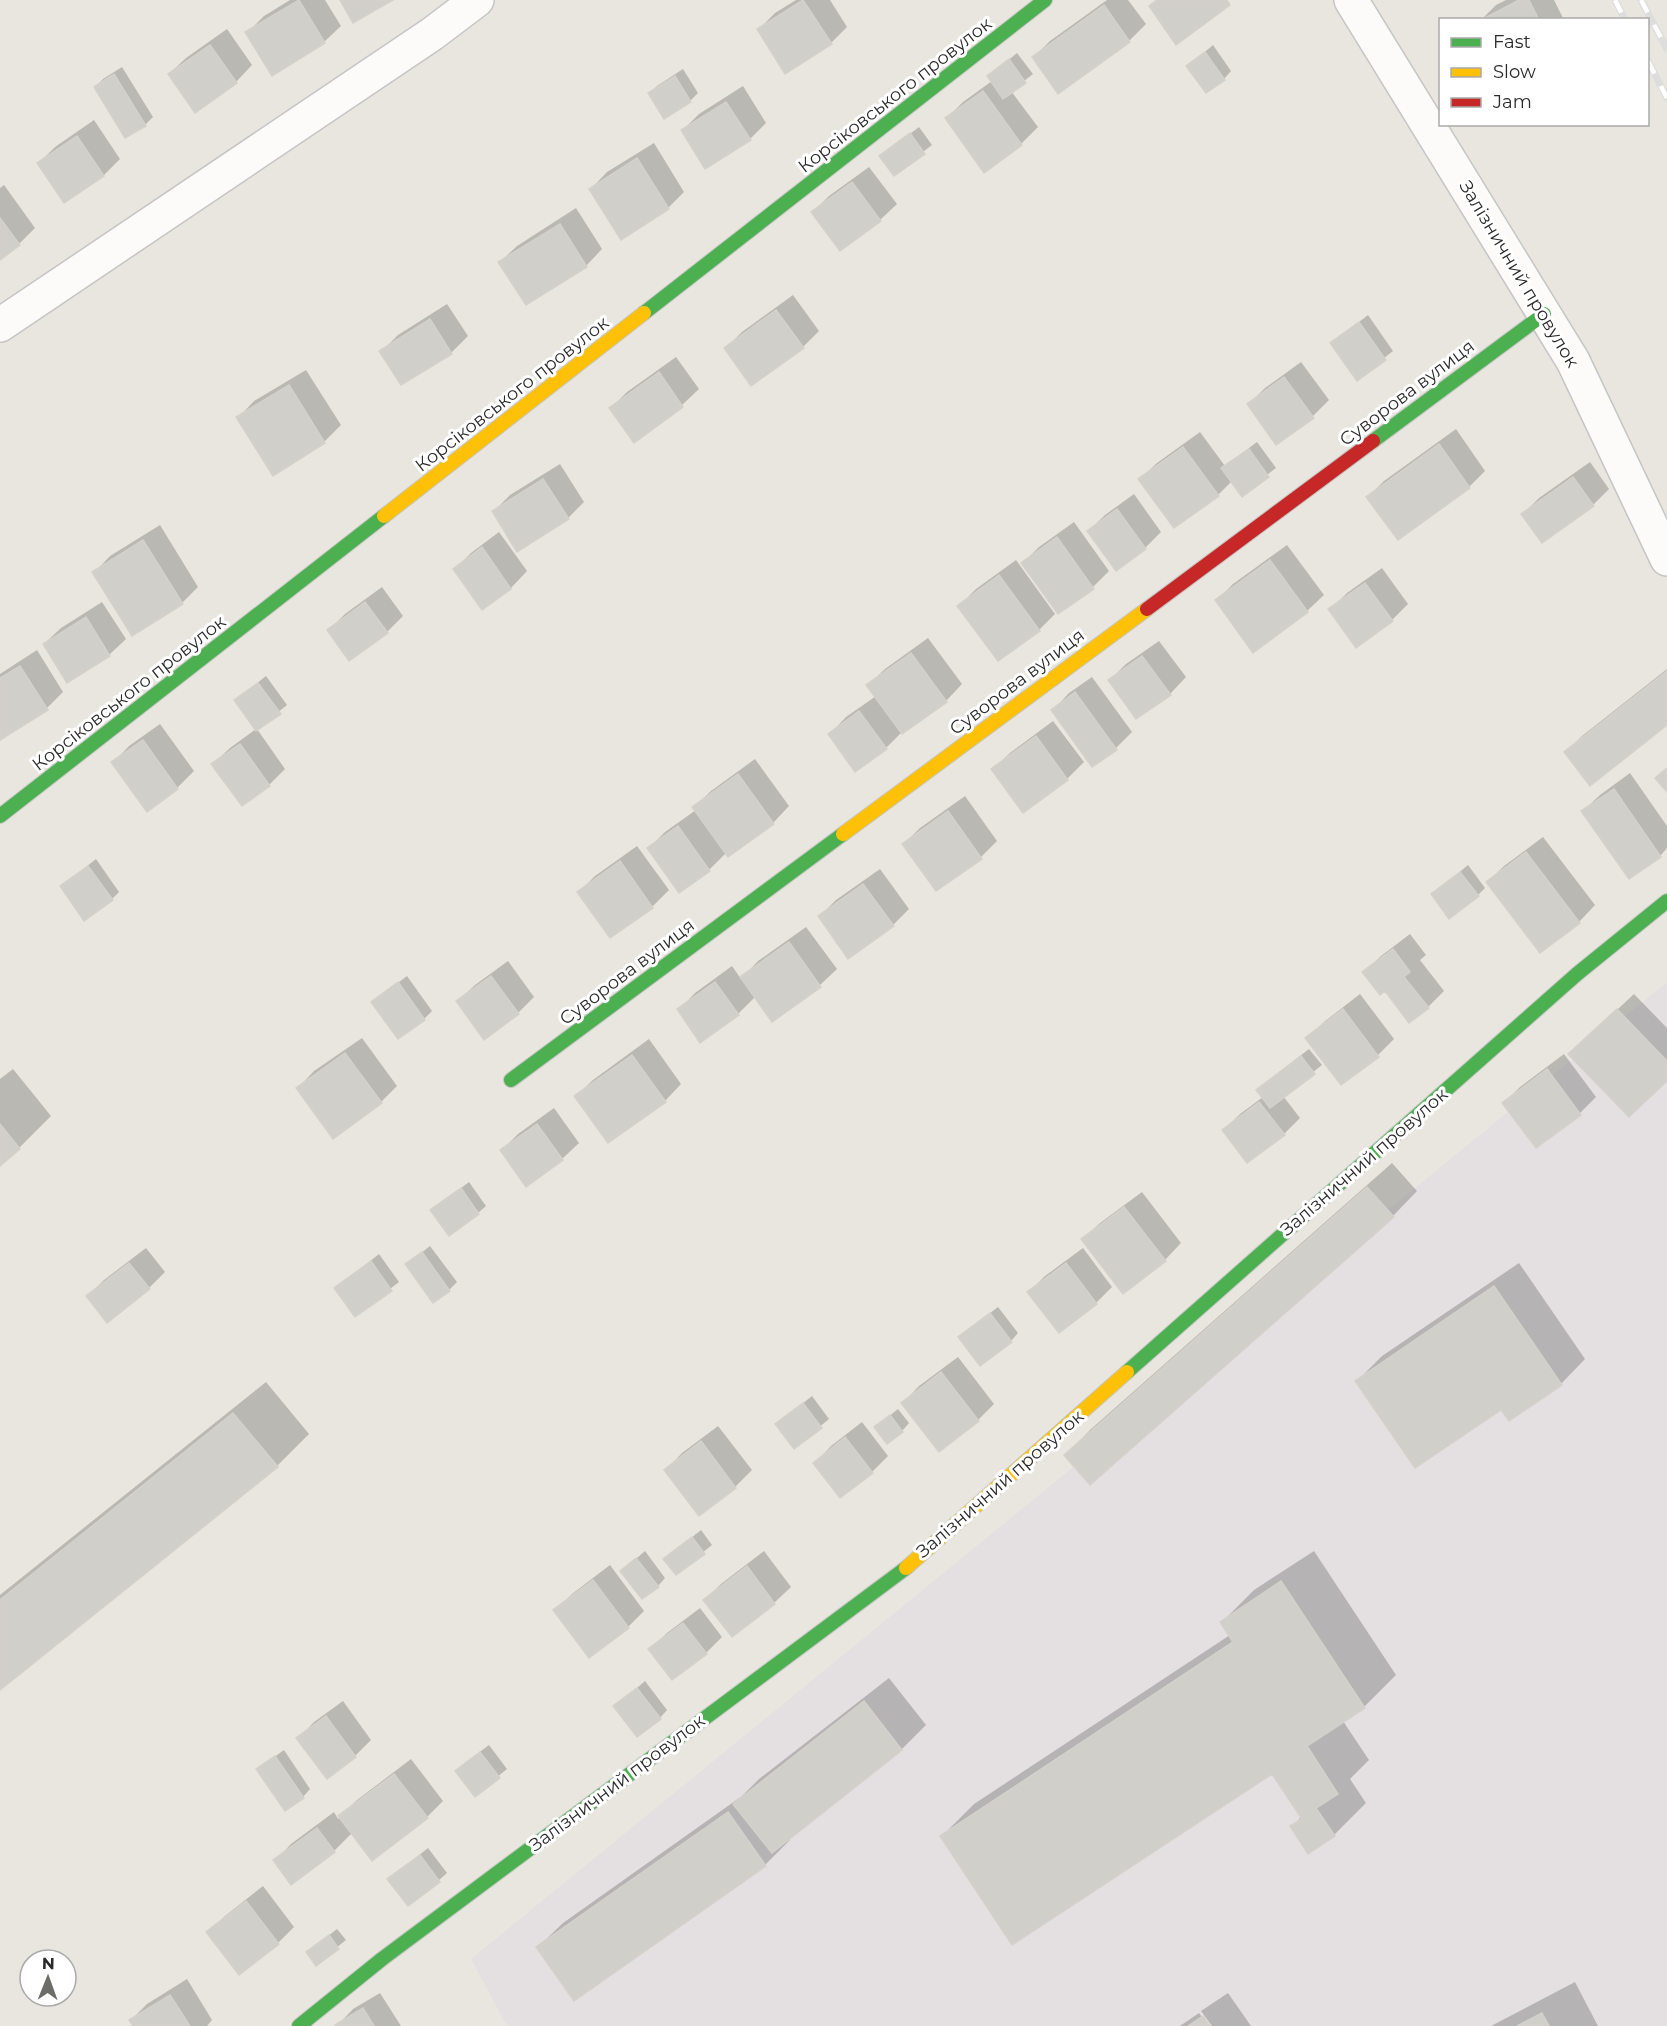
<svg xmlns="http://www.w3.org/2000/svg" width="1667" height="2026" font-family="Montserrat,sans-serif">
	<rect width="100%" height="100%" fill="#e8e6df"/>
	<path fill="#e4e0e2" d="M1667,982v1044h-1160l-36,-67z"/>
	<path fill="#0003" d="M290,0h35l16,26 -17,16 -77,-9 17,-17z
		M796,0h34l17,27 -16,16 -72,-14 16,-16z
		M1107,0h21l18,24 -17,17 -71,51 -24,-35 16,-16z
		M1506,0h48l9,18 -82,2 15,-15z
		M227,29l25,36 -16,17 -41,29 -26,-37 17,-16z
		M1213,45l18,26 -7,8 -36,-13z
		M1017,53l16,21 -22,17 27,36 -17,17 -37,27 -37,-53 16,-16 29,-21 -3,-5z
		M122,67l31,50 -8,8 -50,-38 8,-8z
		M683,69l15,24 -8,8 -40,-8 7,-7z
		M743,86l23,37 -16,16 -67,-9 16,-16z
		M94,120l26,39 -16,16 -39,26 -26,-38 16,-16z
		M919,127l13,18 -38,29 -13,-18z
		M654,143l30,49 -16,16 -77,-19 16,-17z
		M869,167l28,37 -17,16 -67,-8 16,-16z
		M4,185l31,43 -16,16 -19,14v-70z
		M576,208l26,41 -16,17 -86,-4 17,-16z
		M793,295l26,36 -16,16 -77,1 16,-16z
		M447,304l21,32 -17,17 -49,30 -21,-31 17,-17z
		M1368,315l25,36 -36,28 -25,-36z
		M676,357l23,32 -17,16 -48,35 -23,-32 16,-16z
		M1301,362l28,38 -16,16 -64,-12 16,-16z
		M306,370l35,55 -17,17 -51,32 -35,-56 16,-17z
		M1456,429l29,42 -16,16 -101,10 16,-16z
		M1200,432l25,34 32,-24 19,26 -34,26 -10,-13 -14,14 -78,-16 17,-16z
		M1590,462l19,27 -16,16 -70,9 16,-16z
		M560,464l24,38 -16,16 -75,-6 17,-17z
		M1134,494l27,38 -16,16 -56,-17 16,-16z
		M1074,522l35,49 -16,16 -35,25 -35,-49 16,-16z
		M160,525l38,62 -16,16 -88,-30 16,-17z
		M499,532l28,39 -16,17 -28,20 -28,-39 16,-16z
		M1287,545l37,50 -17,16 -90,-11 16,-16z
		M1016,560l39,54 -16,16 -80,-24 17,-17z
		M1382,568l26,36 -16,16 -62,-10 17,-17z
		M382,587l21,29 -16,16 -58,-2 16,-16z
		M102,602l24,37 -17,16 -65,-11 17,-16z
		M928,638l34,46 -16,17 -44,31 -16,16 -56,-14 16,-17 30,-21 -8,-11 17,-16z
		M1159,641l27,36 -16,17 -60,-14 16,-16z
		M37,650l26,42 -16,16 -47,30v-64z
		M1667,669v54l-101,29 16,-16z
		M266,676l21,29 -30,24 28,40 -16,16 -56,-21 17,-16 26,-19 -20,-29z
		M1092,677l40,55 -16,16 -23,17 -40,-55 16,-17z
		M1053,721l31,41 -17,17 -44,32 -30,-42 17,-16z
		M160,724l34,47 -17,17 -30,22 -34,-47 16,-17z
		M755,759l34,47 -16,17 -46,29 -18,18 -30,21 -30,-43 16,-16 31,-22 -2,-3 17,-16z
		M1630,773l37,53v22l-7,8 -77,-45 17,-16z
		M965,796l32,45 -16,16 -77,-13 16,-16z
		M1543,837l52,68 -16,17 -91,-40 16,-16z
		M637,846l32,44 -17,17 -41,29 -32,-44 16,-16z
		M96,859l23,33 -7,7 -50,-13z
		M1468,865l17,23 -7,7 -45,-1z
		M880,869l29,40 -16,16 -73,-9 16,-16z
		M806,927l31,42 -17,16 -48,35 -17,-23 -17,17 -59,-4 16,-17 37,-27 9,13 17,-18z
		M1410,934l16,21 -6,5 24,31 -16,16 -42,-18 -22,-17 17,-16z
		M508,961l26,36 -16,16 -60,-12 17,-16z
		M407,976l25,35 -8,8 -51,-17z
		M1360,994l34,45 -16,16 -71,-16 17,-17z
		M1634,994l33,34v51l-80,-41z
		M362,1038l35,48 -16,16 -83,-14 16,-17z
		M649,1039l32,45 -16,17 -89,-5 17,-16z
		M1309,1049l13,16 -39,31 17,22 -16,16 -60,-4 16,-16 23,-17 -5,-7 8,-8z
		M1564,1054l32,43 -16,16 -43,33 -33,-43 16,-16z
		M13,1069l38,47 -32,32 -19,16v-85z
		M554,1108l25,35 -17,16 -60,-9 16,-16z
		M1392,1163l25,28 -24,25 -302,267 -25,-28 24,-25z
		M469,1182l17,24 -8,7 -46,-3z
		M1142,1192l39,51 -16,17 -42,32 -40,-53 17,-16z
		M430,1246l27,36 -8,8 -42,-26z
		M146,1248l19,24 -16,16 -61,8 16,-16z
		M1083,1248l29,39 -16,16 -67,-11 16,-16z
		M379,1254l20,28 -43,33 -20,-27z
		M1519,1263l66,96 -24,25 -60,24 -144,-27 25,-25z
		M998,1307l20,26 -7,8 -43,-11z
		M958,1357l36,47 -16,16 -75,-17 16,-17z
		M266,1382l43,52 -32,32 -277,223v-94z
		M812,1396l17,23 -34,28 -18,-23z
		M898,1409l11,14 -7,8 -26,-4z
		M862,1422l26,34 -16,16 -57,-9 16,-17z
		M718,1426l34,44 -17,17 -36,26 -33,-43 16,-17z
		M701,1530l11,15 -35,28 -12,-14z
		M645,1551l20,27 -7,8 -36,-15z
		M764,1551l27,36 -17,16 -42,32 -27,-35 16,-16z
		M1314,1551l82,124 -32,32 -21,14 26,39 -19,19 16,24 -32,32 -42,-8 10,-11 -29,-44 -331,64 32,-32 256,-169 -8,-13 32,-32z
		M610,1565l34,46 -16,16 -73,-17 17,-16z
		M700,1608l22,29 -16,16 -56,-4 17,-16z
		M889,1678l37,47 -24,24 -114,89 2,2 -25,25 -190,134 -37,-52 25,-24 179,-127 17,-17z
		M645,1681l22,29 -7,8 -45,-11z
		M343,1701l28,39 -16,16 -57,-17 16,-17z
		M489,1745l18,24 -32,26 -10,-32z
		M284,1750l26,39 -7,8 -45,-28z
		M411,1759l32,42 -16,16 -74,15 -19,19 -42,32 -17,-22 16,-17 43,-32 4,7 19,-19z
		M428,1848l19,25 -8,7 -50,-1z
		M263,1886l31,41 -16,16 -70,-11 17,-16z
		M337,1929l9,11 -30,24 -8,-12z
		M187,1979l25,41 -5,6h-72l-4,-6 16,-16z
		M1575,1982l23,44h-107z
		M380,1993l21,33h-64l16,-17z
		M1228,1993l23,33h-39l-11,-15z
		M1199,2013l9,13h-28z"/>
	<path fill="#d1cfca" stroke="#d3d1cb" stroke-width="1.5" d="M299,0l26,43 -53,33 -27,-44z
		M340,0h53l-40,23z
		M803,0l29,44 -47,30 -28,-45z
		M1157,0h70l3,5 -54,40 -27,-39z
		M1519,0h10l10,20h-58z
		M1104,5l26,37 -72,52 -26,-37z
		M210,45l27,38 -42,30 -27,-39z
		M1205,52l20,28 -19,13 -20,-27z
		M1009,59l17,24 -23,16 -16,-23z
		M114,74l32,52 -21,12 -31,-51z
		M675,76l16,26 -27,17 -16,-26z
		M983,91l39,54 -38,28 -39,-55z
		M726,102l25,38 -46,29 -24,-39z
		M910,133l15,21 -31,22 -15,-20z
		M77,136l27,40 -40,27 -27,-40z
		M637,158l32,51 -48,31 -32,-51z
		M852,182l29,39 -41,30 -29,-39z
		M0,218l20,27 -20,15z
		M560,224l27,43 -61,38 -28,-43z
		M776,310l28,38 -53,38 -27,-38z
		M430,319l22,35 -51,31 -22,-34z
		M1359,322l27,38 -29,21 -27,-38z
		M659,372l24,35 -49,36 -25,-35z
		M1284,377l30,41 -38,27 -29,-41z
		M289,385l36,58 -52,33 -37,-59z
		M1439,444l31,44 -72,52 -32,-43z
		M1183,447l36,49 -45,32 -36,-49z
		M1249,449l20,28 -27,20 -21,-29z
		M1573,477l21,29 -52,37 -21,-29z
		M543,479l26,40 -52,33 -25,-41z
		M1117,509l29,40 -30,22 -29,-40z
		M1057,537l37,52 -36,25 -37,-51z
		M143,540l40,64 -51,32 -40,-64z
		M482,547l29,42 -29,21 -29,-41z
		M1270,560l38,52 -55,41 -38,-53z
		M999,575l41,56 -42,30 -41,-55z
		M1365,583l28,38 -37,27 -28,-39z
		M365,602l23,31 -39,28 -22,-31z
		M86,617l24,39 -43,27 -24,-39z
		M911,653l36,49 -45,32 -36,-49z
		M1142,656l29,39 -35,24 -28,-39z
		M20,666l28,44 -48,30v-62z
		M1667,671v54l-77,61 -26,-34z
		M258,683l23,31 -25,17 -22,-31z
		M1075,692l42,58 -25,17 -41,-57z
		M859,711l28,38 -32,23 -27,-38z
		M1036,736l32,44 -45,33 -32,-44z
		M143,740l35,49 -31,23 -36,-50z
		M240,744l30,42 -28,20 -31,-42z
		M1667,768v24l-12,-14z
		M738,774l36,50 -46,33 -36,-50z
		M1614,789l47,68 -32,22 -48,-68z
		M948,811l34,48 -46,32 -34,-47z
		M678,826l32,45 -31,22 -32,-45z
		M1526,852l54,71 -40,30 -54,-71z
		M620,861l33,47 -43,30 -33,-46z
		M88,866l25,34 -29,21 -24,-35z
		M1460,872l19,24 -30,23 -18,-25z
		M863,884l31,42 -46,33 -30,-43z
		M789,942l32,45 -49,35 -32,-45z
		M1393,949l17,23 -6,5 25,31 -20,15 -24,-32 -5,4 -18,-23z
		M491,976l28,38 -35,26 -28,-39z
		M398,982l27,38 -27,19 -27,-37z
		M715,982l24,33 -39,28 -23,-34z
		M1343,1009l36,48 -38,28 -36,-47z
		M1617,1009l50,52v20l-38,36 -61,-63z
		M345,1053l37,50 -49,36 -37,-51z
		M632,1055l34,47 -58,41 -34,-47z
		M1301,1056l14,18 -45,34 -14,-18z
		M1547,1069l34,46 -45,33 -34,-45z
		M1259,1102l26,33 -38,28 -25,-33z
		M0,1124l20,25 -20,17z
		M537,1124l26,36 -37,27 -26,-37z
		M1367,1187l27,30 -304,268 -26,-30z
		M461,1188l18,26 -30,22 -19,-26z
		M1124,1207l42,54 -43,33 -42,-55z
		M422,1252l28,39 -17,12 -28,-39z
		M371,1261l21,30 -37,26 -21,-29z
		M129,1263l21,26 -43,34 -21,-27z
		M1066,1263l31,41 -38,29 -32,-41z
		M1494,1286l68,99 -53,36 -8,-11 -86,58 -60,-87z
		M990,1313l22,29 -32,24 -22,-29z
		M941,1372l38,49 -40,31 -38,-49z
		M803,1403l19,25 -28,21 -19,-25z
		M233,1413l45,54 -278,223v-90z
		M890,1415l13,17 -16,12 -13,-17z
		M845,1437l28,36 -33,25 -27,-35z
		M701,1441l35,47 -37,28 -35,-46z
		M692,1537l13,17 -29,21 -13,-16z
		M636,1558l23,29 -17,12 -22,-28z
		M747,1566l28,38 -43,33 -29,-37z
		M593,1580l36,48 -40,30 -36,-48z
		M1281,1581l84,127 -58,38 31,48 -22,14 19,28 -27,18 -18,-28 12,-7 -30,-45 -260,171 -72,-109 293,-194 -13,-20z
		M683,1623l24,31 -35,26 -24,-31z
		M637,1688l24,31 -24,18 -24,-31z
		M864,1701l38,49 -130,103 -39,-49z
		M326,1716l30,41 -29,22 -31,-41z
		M480,1752l20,26 -25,19 -20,-26z
		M275,1756l29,42 -19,13 -29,-42z
		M394,1774l34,44 -56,43 -34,-45z
		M728,1812l38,54 -192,135 -38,-54z
		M317,1828l18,24 -44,33 -18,-25z
		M420,1855l20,27 -32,24 -21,-27z
		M246,1901l33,43 -40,31 -33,-43z
		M329,1935l10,14 -23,17 -10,-14z
		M170,1995l20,31h-57l-4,-6z
		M363,2008l11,18h-38l-1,-1z
		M1542,2013l7,13h-32z
		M1203,2016l7,10h-22z"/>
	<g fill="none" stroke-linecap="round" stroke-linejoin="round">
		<g stroke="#c5c5c5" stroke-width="36">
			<path id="street" d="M1351,0l222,361 94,198
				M0,325l432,-291 45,-34"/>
		</g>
		<g stroke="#c5c5c5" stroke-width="16">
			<path id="fast" d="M644,313l401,-313
				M1373,441l171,-127
				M0,816l384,-300
				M511,1080l332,-246
				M1127,1372l450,-398 90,-73
				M299,2026l83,-67 524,-391"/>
		</g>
		<g stroke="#c5c5c5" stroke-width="16">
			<path id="slow" d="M384,516l260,-203
				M843,834l304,-225
				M906,1568l221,-196"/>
		</g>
		<g stroke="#c5c5c5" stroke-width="16">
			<path id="jam" d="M1147,609l226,-168"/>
		</g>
		<use href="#street" stroke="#fcfbfa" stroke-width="33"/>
		<use href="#fast" stroke="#4caf50" stroke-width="14"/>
		<use href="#slow" stroke="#ffc107" stroke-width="14"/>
		<use href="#jam" stroke="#c62828" stroke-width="14"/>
		<g stroke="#ddddde" stroke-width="7">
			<path id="rail" d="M1615,0l10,20
				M1641,0l26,49
				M1648,61l19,37"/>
		</g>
		<use href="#rail" stroke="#fff" stroke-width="4.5" stroke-dasharray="14" stroke-linecap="butt"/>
	</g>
	<g text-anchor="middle" stroke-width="6" stroke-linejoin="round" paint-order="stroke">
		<g font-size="18" fill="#2a2a2a" stroke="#fff">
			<text transform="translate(895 95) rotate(-38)" y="6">Корсіковського провулок</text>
			<text transform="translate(1519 274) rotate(59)" y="6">Залізничний провулок</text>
			<text transform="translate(1407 393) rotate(-37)" y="6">Суворова вулиця</text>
			<text transform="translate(512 394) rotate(-38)" y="6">Корсіковського провулок</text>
			<text transform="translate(1017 682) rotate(-37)" y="6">Суворова вулиця</text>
			<text transform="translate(129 693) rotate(-38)" y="6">Корсіковського провулок</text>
			<text transform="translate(627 972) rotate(-37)" y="6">Суворова вулиця</text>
			<text transform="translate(1364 1162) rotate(-41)" y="6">Залізничний провулок</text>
			<text transform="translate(1000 1484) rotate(-41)" y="6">Залізничний провулок</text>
			<text transform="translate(617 1783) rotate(-37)" y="6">Залізничний провулок</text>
		</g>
	</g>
	<rect x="1439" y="18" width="210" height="108" fill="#ffffff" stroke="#aaaaaa" stroke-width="1.5"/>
	<rect x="1451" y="38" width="30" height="9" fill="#4caf50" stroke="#aaaaaa" stroke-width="1.5"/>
	<text x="1493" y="48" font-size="18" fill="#2a2a2a">Fast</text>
	<rect x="1451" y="68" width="30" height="9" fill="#ffc107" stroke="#aaaaaa" stroke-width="1.5"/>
	<text x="1493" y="78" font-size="18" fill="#2a2a2a">Slow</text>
	<rect x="1451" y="98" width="30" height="9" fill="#c62828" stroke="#aaaaaa" stroke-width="1.5"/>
	<text x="1493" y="108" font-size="18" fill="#2a2a2a">Jam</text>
	<g transform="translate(48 1978) rotate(1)"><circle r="28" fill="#ffffff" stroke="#aaaaaa" stroke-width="1.5"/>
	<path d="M0-4.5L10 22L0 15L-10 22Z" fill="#6c6c69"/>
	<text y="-9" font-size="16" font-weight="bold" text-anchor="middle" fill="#2a2a2a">N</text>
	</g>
</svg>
